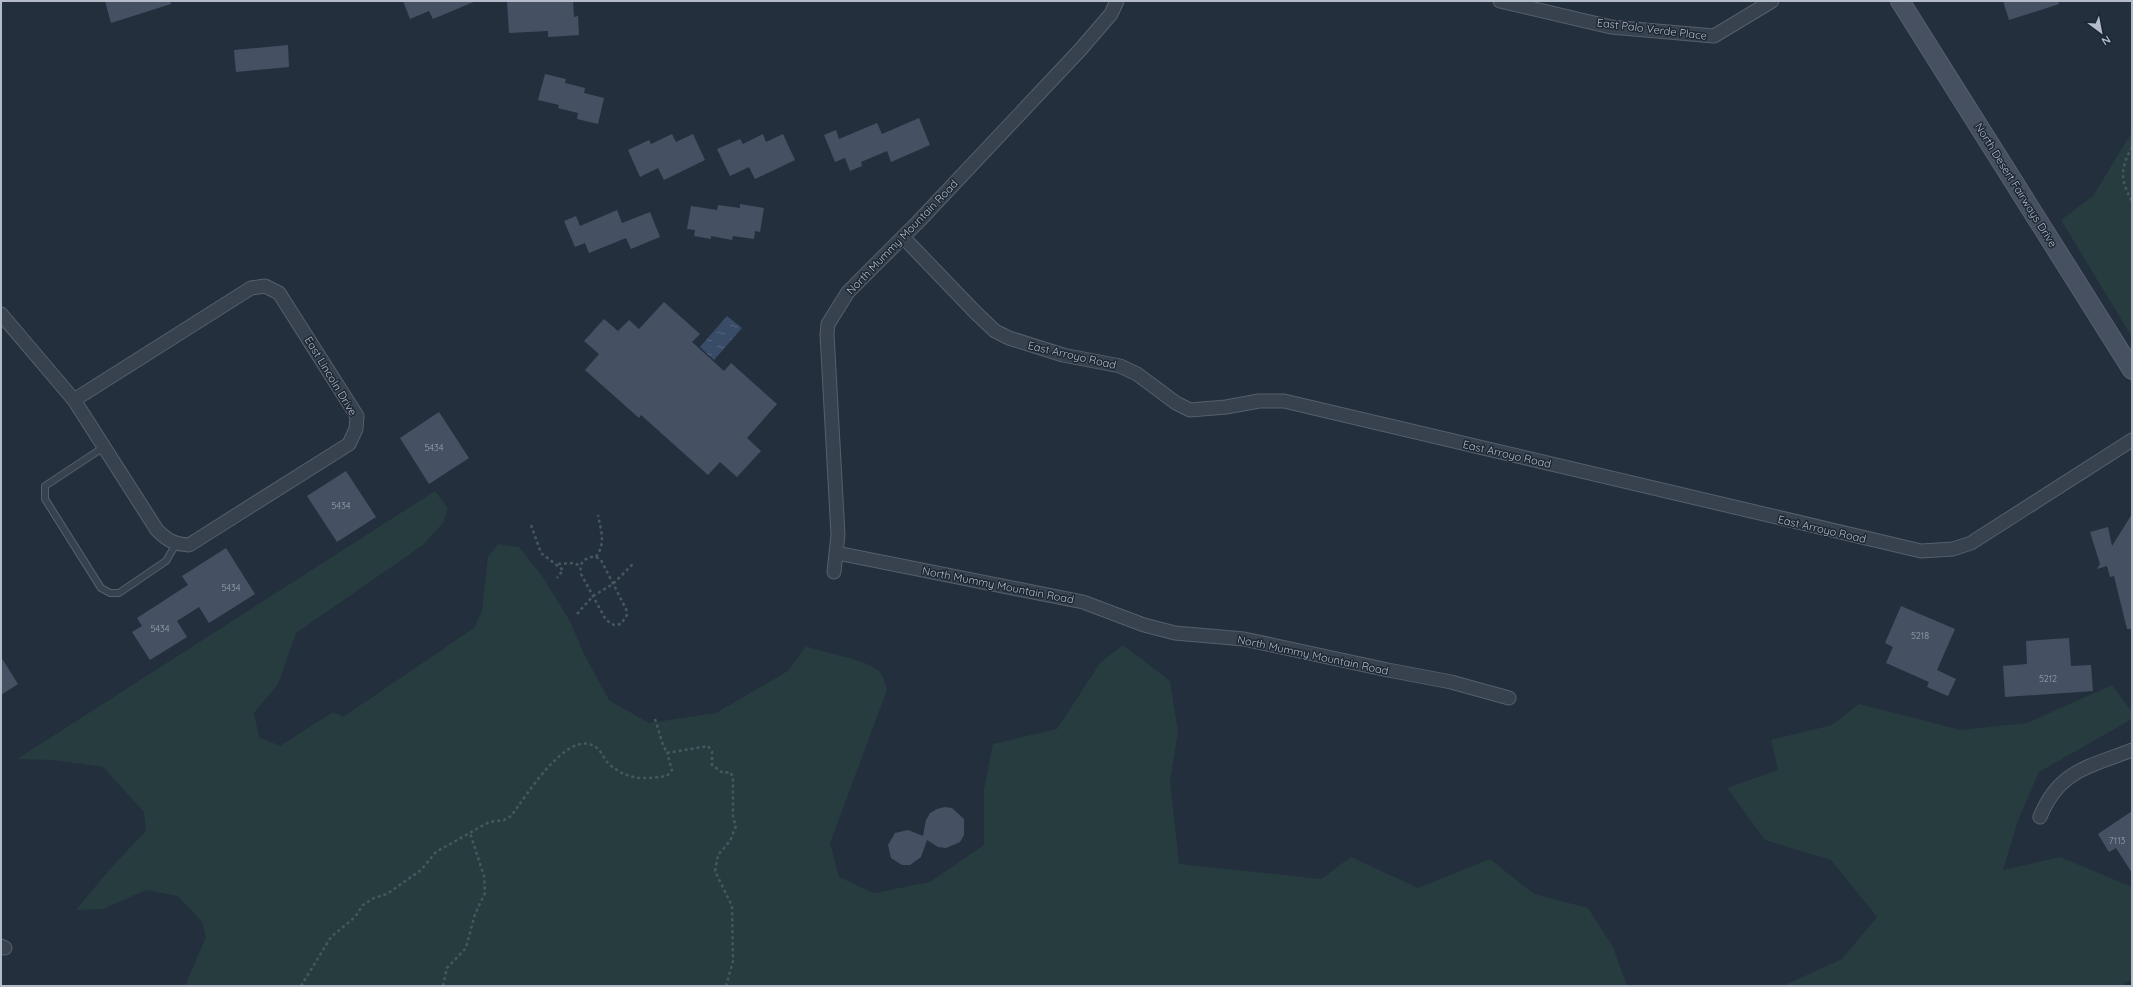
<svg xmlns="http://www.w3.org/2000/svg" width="2133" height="987" font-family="Quicksand,sans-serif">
	<defs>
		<pattern id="water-ripples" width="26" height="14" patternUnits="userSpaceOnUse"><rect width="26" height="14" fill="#394c67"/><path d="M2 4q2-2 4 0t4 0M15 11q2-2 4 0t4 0" fill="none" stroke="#53647b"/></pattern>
	</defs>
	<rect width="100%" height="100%" fill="#242f3e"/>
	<path fill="#263c3f" d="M2132,132v205l-71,-117 32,-24z
		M435,491l13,18 -5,14 -20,22 -127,88 -18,51 -24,29 5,24 21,9 53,-34 10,5 131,-89 8,-17 6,-54 10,-13 21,3 23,29 28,45 13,31 26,48 40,23 67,-10 72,-42 18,-25c19,8 62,13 74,26 4,5 5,13 7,18l-57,153 9,34 35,16 56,-11 54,-37v-56l9,-45 64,-15 43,-66 23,-18 47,36 8,51 -8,49 9,83 142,15 30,-22 67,31 72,-29 44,35 54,14 25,39 14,39h-1442l21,-49 -4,-15 -24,-26 -32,-6 -43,19 -27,1 33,-40 37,-39 -2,-19 -41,-45 -50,-7 -36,-1z
		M2112,685l20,27v7l-93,53 -22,51 -14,47 57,-13 72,30v93l-8,3 1,3h-342l59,-27 35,-42 -46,-57 -66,-20 -38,-52 51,-18 -7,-30 61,-15 27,-21 102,26 66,-7z"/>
	<path fill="url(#water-ripples)" d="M727,316l15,12 -28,32 -14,-13z"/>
	<path fill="#455162" d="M105,1h65l1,3 -60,19z
		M403,1h73l-43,18 -4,-8 -19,8z
		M507,1h66l1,16 4,-1 1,19 -31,2v-6l-39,2z
		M2003,1h55l1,3 -50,16z
		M288,45l1,22 -53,5 -2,-22z
		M545,74l21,5 -1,4 20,5 -1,5 20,5 -6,26 -21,-5 1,-6 -20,-5 1,-3 -21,-5z
		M919,118l11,27 -39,17 -4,-11 -26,11 1,4 -12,5 -5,-13 -10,4 -11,-27 12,-5 3,9 38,-16 5,11z
		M672,134l4,8 17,-8 12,26 -41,20 -6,-12 -18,9 -12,-27 21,-10 2,4z
		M763,134l3,8 17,-8 12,26 -40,19 -6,-12 -19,9 -13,-27 23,-10 3,5z
		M740,204l24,4 -4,24 -5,-1 -1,8 -21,-3 -1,4 -21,-4v3l-17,-3 1,-6 -8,-1 4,-23 26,4 1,-5 22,3z
		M617,210l5,13 28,-11 10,25 -29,12 -5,-11 -37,15 -4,-10 -10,4 -11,-26 12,-5 4,10z
		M664,302l36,32 -8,8 32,29 7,-8 46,41 -30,34 14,13 -24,26 -17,-15 -12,13 -67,-60 -2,3 -54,-48 14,-16 -15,-13 20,-22 14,12 11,-11 10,9z
		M439,412l30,46 -40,26 -29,-46z
		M346,471l30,46 -39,25 -30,-46z
		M2132,514v115h-5l-13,-53 -4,1 -3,-11 -10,3 3,-5 -10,-32 18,-5 4,19z
		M226,548l29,46 -46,29 -10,-16 -22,14 10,16 -37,23 -18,-28 10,-6 -5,-8 51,-33 -6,-9z
		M1901,606l54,23 -18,41 19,9 -8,17 -21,-9 2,-5 -43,-19 7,-16 -8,-4z
		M2069,638l2,28 20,-1 2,26 -88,6 -2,-31 24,-2 -1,-23z
		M1,657l17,27 -17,11z
		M945,807l7,1 12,11v16l-4,7 -14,6 -8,-1 -11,-7 -6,17 -11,8h-8l-11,-7 -3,-13 7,-12 13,-3 15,6 3,-16 4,-7 7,-4z
		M2132,811v62l-16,-25 -7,4 -11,-18z"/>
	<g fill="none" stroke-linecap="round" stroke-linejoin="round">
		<g stroke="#565f6c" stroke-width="8">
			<path id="lane" d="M104,447l-59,39v13l56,89 9,5h9l47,-32 10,-17"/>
		</g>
		<g stroke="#565f6c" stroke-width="15">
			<path id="street" d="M1500,1l111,26 103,9 58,-35
				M903,237l73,76 19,18 14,7 54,17 57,11 17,8 39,29 14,7 36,-3 33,-6h25l637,150 32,-2 18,-6 161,-103
				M1,314l73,86 83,130c11,11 17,14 32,15l160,-101 7,-15 1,-13 -78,-123 -14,-7 -14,2 -177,112
				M837,553l246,49 61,23 31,8 69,6 144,31 63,12 58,16
				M834,572l4,-37 -11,-201 1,-10 20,-32 71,-71 161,-171 31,-36 6,-13
				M2040,817c19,-47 49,-50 92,-67
				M1,946l4,2"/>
		</g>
		<g stroke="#565f6c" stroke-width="20">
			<path id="secondary" d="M1900,1l232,369"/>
		</g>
		<path stroke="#44595c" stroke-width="2.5" stroke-dasharray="3 3" stroke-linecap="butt" d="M2132,147c-12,22 -12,33 0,54
			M531,525l10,28 22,17 -6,8
			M590,557h6l5,3 25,49 1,6 -6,9 -7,1 -8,-5 -25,-46c-1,-9 0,-13 9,-17z
			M596,557c10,-14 5,-26 2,-42
			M558,564l16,-1 6,3
			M577,614l16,-18 20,-12 21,-21
			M655,719l8,26 4,8 41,-7 4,6v13l11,8 7,-1 3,5v41l3,8 -6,15 -12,14 -3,16 17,35 1,55 -7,25
			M301,986l30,-49 24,-20 8,-12 11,-7 13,-4 34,-24 15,-18 53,-30 15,-2 7,-4c14,-18 58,-91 86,-68 5,4 7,12 13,17 20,16 33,14 57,11l5,-6 -5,-17
			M443,986l4,-18 19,-20 9,-34 10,-21 -1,-17 -14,-43"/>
		<use href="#lane" stroke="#38414e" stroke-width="6"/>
		<use href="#street" stroke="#38414e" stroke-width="13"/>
		<use href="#secondary" stroke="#465061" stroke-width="18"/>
	</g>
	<g text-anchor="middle" stroke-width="3" stroke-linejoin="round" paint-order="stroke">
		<g font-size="9" fill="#98a1af">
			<text x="434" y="451">5434</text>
			<text x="341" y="509">5434</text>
			<text x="231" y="591">5434</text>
			<text x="160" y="632">5434</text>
			<text x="1920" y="639">5218</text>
			<text x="2048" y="682">5212</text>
			<text x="2117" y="844">7113</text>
		</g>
		<g font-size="11" fill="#b4bcc9" stroke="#1d2633">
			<text transform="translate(1652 29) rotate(7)" y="4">East Palo Verde Place</text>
			<text transform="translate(2016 185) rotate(58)" y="4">North Desert Fairways Drive</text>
			<text transform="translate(902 237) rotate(-46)" y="4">North Mummy Mountain Road</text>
			<text transform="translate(1072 355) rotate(13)" y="4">East Arroyo Road</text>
			<text transform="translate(331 376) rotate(59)" y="4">East Lincoln Drive</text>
			<text transform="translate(1507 454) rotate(13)" y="4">East Arroyo Road</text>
			<text transform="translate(1822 529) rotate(13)" y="4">East Arroyo Road</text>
			<text transform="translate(998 585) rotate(11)" y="4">North Mummy Mountain Road</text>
			<text transform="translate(1313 655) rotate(12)" y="4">North Mummy Mountain Road</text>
		</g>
	</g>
	<rect width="2133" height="987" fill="none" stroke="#b4bcc9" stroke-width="4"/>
	<g transform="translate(2101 32) rotate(148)" stroke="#1d2633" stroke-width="3" paint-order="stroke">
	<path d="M0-3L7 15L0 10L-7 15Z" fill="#b4bcc9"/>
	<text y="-6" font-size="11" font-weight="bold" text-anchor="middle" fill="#b4bcc9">N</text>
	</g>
</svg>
